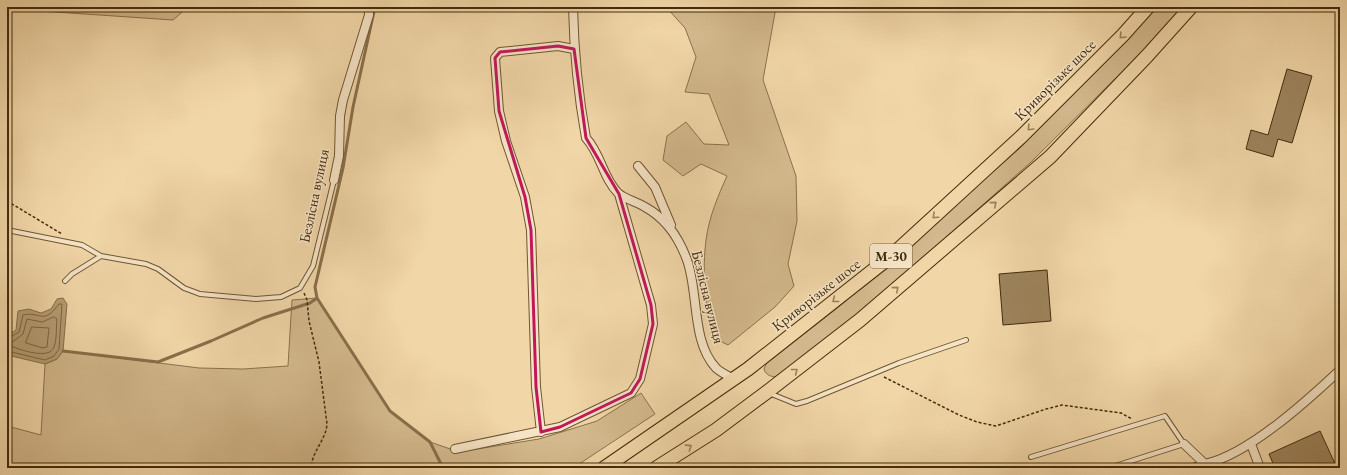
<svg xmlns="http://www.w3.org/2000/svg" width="1347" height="475" font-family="'EB Garamond',serif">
	<rect width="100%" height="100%" fill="#f1d6a7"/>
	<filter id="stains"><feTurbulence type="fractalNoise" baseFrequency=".005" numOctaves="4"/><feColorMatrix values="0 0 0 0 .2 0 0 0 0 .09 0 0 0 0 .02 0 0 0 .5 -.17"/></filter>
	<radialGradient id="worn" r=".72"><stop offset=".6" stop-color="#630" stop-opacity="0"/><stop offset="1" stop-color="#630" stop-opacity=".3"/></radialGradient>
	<path fill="#d3b98d" stroke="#8a724d" d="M24,7h164l-15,13 -147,-10z
		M666,7h110l-13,73 33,96 1,45 -9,43 6,22 -19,21 -47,38 -16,-8c-7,-30 -10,-67 -6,-97 3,-23 12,-44 21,-64l-26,-12 -18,12 -20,-16 4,-24 19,-14 18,22 25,1 -20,-51 -24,-2 11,-35 -11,-29z
		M1156,7h26l-44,49 -107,106 -177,157 -75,58c-7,0 -13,-1 -15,-8l2,-5 75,-59 178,-156z
		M317,298l73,113 40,31 29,10 80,-13 58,-18 44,-28 14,21 -82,54h-566v-42l34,9 4,-71 12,-5 6,-8 136,17 44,1 45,-3 4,-66z"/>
	<path fill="#b69c73" stroke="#886f4a" d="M63,298l4,6 -4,47 -6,8 -12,5 -38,-9v-19l9,-6 2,-19 11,-2 12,4 10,-4 6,-10z"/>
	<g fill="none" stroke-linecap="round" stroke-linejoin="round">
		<path stroke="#7c6440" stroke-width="1" d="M54,317l3,2c-1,9 0,20 -3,28 -4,13 -34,3 -43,-1v-3l12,-9 4,-15 15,3z
			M32,327l17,1 -2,19 -4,1 -17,-5z
			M7,339l12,-7 4,-17c19,-4 19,11 36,-11h3l-3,45 -5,7 -9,4 -38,-9"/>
		<path stroke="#886f4a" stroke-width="3" d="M317,298l-2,-11 28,-119 10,-61 22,-100
			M63,351l95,11 53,-21 52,-23 47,-15 7,-5 73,113 40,31 13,26"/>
	</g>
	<path fill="#9d845d" stroke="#422c0d" d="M1287,69l25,7 -20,67 -14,-4 -5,18 -27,-8 5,-19 17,5z
		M1047,270l4,51 -48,4 -4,-51z
		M1320,431l17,37h-62l-6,-14z"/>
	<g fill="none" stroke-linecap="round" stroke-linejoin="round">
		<g stroke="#6e5634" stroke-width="6">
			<path id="service" d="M7,230l75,15 19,11 45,8 12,5 26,19 16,6 56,5 25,-2 19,-9 13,-22 21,-86
				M65,281l7,-7 29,-18
				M769,393l27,11 11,-3 92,-38 67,-23
				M1031,457l134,-41 19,28 -75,24"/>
		</g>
		<g stroke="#6e5634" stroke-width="10">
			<path id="minor" d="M573,7c1,45 5,87 13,131 15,16 17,40 32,55 7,6 19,9 27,14 22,12 34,31 42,53 12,33 4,81 29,108 4,4 12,8 18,11
				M638,166l17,21 16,38
				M334,180l5,-24 1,-40 3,-16 26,-85v-8
				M541,432l-5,-45 -5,-157 -6,-33 -19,-56 -7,-30 -4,-53 5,-6 58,-6 16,3
				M1184,444l21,20c43,-9 103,-64 135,-94
				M1251,444l9,24
				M455,449l105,-22 71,-34 9,-14 13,-55 -2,-19 -32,-111
				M1193,468l12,-4"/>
		</g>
		<g stroke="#422c0d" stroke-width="15">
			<path id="trunk" d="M604,468l144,-99 142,-112 132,-121 101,-101 25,-28
				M656,468l60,-38 51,-38 93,-72 190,-163 97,-101 44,-49"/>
		</g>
		<path stroke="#422c0d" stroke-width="1.5" stroke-dasharray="3 2" stroke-linecap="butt" d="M7,201l55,33
			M304,293l3,7 2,21 10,41 8,62c-1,16 -15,27 -16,44
			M884,377l75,38 18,7 19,4 50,-17 16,-4 59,8 11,6"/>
		<use href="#service" stroke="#f6e4c6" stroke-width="4"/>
		<use href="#minor" stroke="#f6e4c6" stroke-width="8"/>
		<use href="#trunk" stroke="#f1d6a7" stroke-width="13"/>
	</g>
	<defs><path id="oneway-chevron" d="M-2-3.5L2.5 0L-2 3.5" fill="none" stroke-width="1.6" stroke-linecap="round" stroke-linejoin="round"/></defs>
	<g stroke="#9a815a">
		<use href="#oneway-chevron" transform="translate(1122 36) rotate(134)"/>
		<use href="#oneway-chevron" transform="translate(1030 128) rotate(135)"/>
		<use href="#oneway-chevron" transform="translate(994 204) rotate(-41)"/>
		<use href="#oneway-chevron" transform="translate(935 216) rotate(138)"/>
		<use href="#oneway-chevron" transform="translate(896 289) rotate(-41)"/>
		<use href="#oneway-chevron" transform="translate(835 300) rotate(142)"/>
		<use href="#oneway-chevron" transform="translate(795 371) rotate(-38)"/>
		<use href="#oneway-chevron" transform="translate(689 447) rotate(-33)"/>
	</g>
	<path fill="none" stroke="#c2185b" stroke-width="3" stroke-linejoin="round" d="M558,46l16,3 12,89 33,56 32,111 2,19 -13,55 -9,14 -71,34 -19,5 -5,-45 -5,-157 -6,-33 -26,-86 -4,-53 5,-6z"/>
	<g text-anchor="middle" stroke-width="3" stroke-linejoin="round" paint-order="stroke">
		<rect fill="#f6e4c6" stroke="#786344" stroke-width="1" x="870" y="244" width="42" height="24" rx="3"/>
		<g font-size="14" font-weight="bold" fill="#422c0d">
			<text x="891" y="261">М-30</text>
		</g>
		<g font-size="15" fill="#422c0d" stroke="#f6e4c6">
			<text transform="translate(1055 80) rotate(-45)" y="5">Криворізьке шосе</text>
			<text transform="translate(314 196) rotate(-78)" y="5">Безлісна вулиця</text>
			<text transform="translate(816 295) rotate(-38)" y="5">Криворізьке шосе</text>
			<text transform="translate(708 297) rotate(76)" y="5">Безлісна вулиця</text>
		</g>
	</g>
	<rect width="1347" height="475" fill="none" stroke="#f1d6a7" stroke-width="24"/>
	<rect x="8" y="8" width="1331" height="459" fill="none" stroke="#422c0d" stroke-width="2"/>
	<rect x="12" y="12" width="1323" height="451" fill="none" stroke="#422c0d"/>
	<rect width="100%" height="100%" filter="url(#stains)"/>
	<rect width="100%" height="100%" fill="url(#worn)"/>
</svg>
